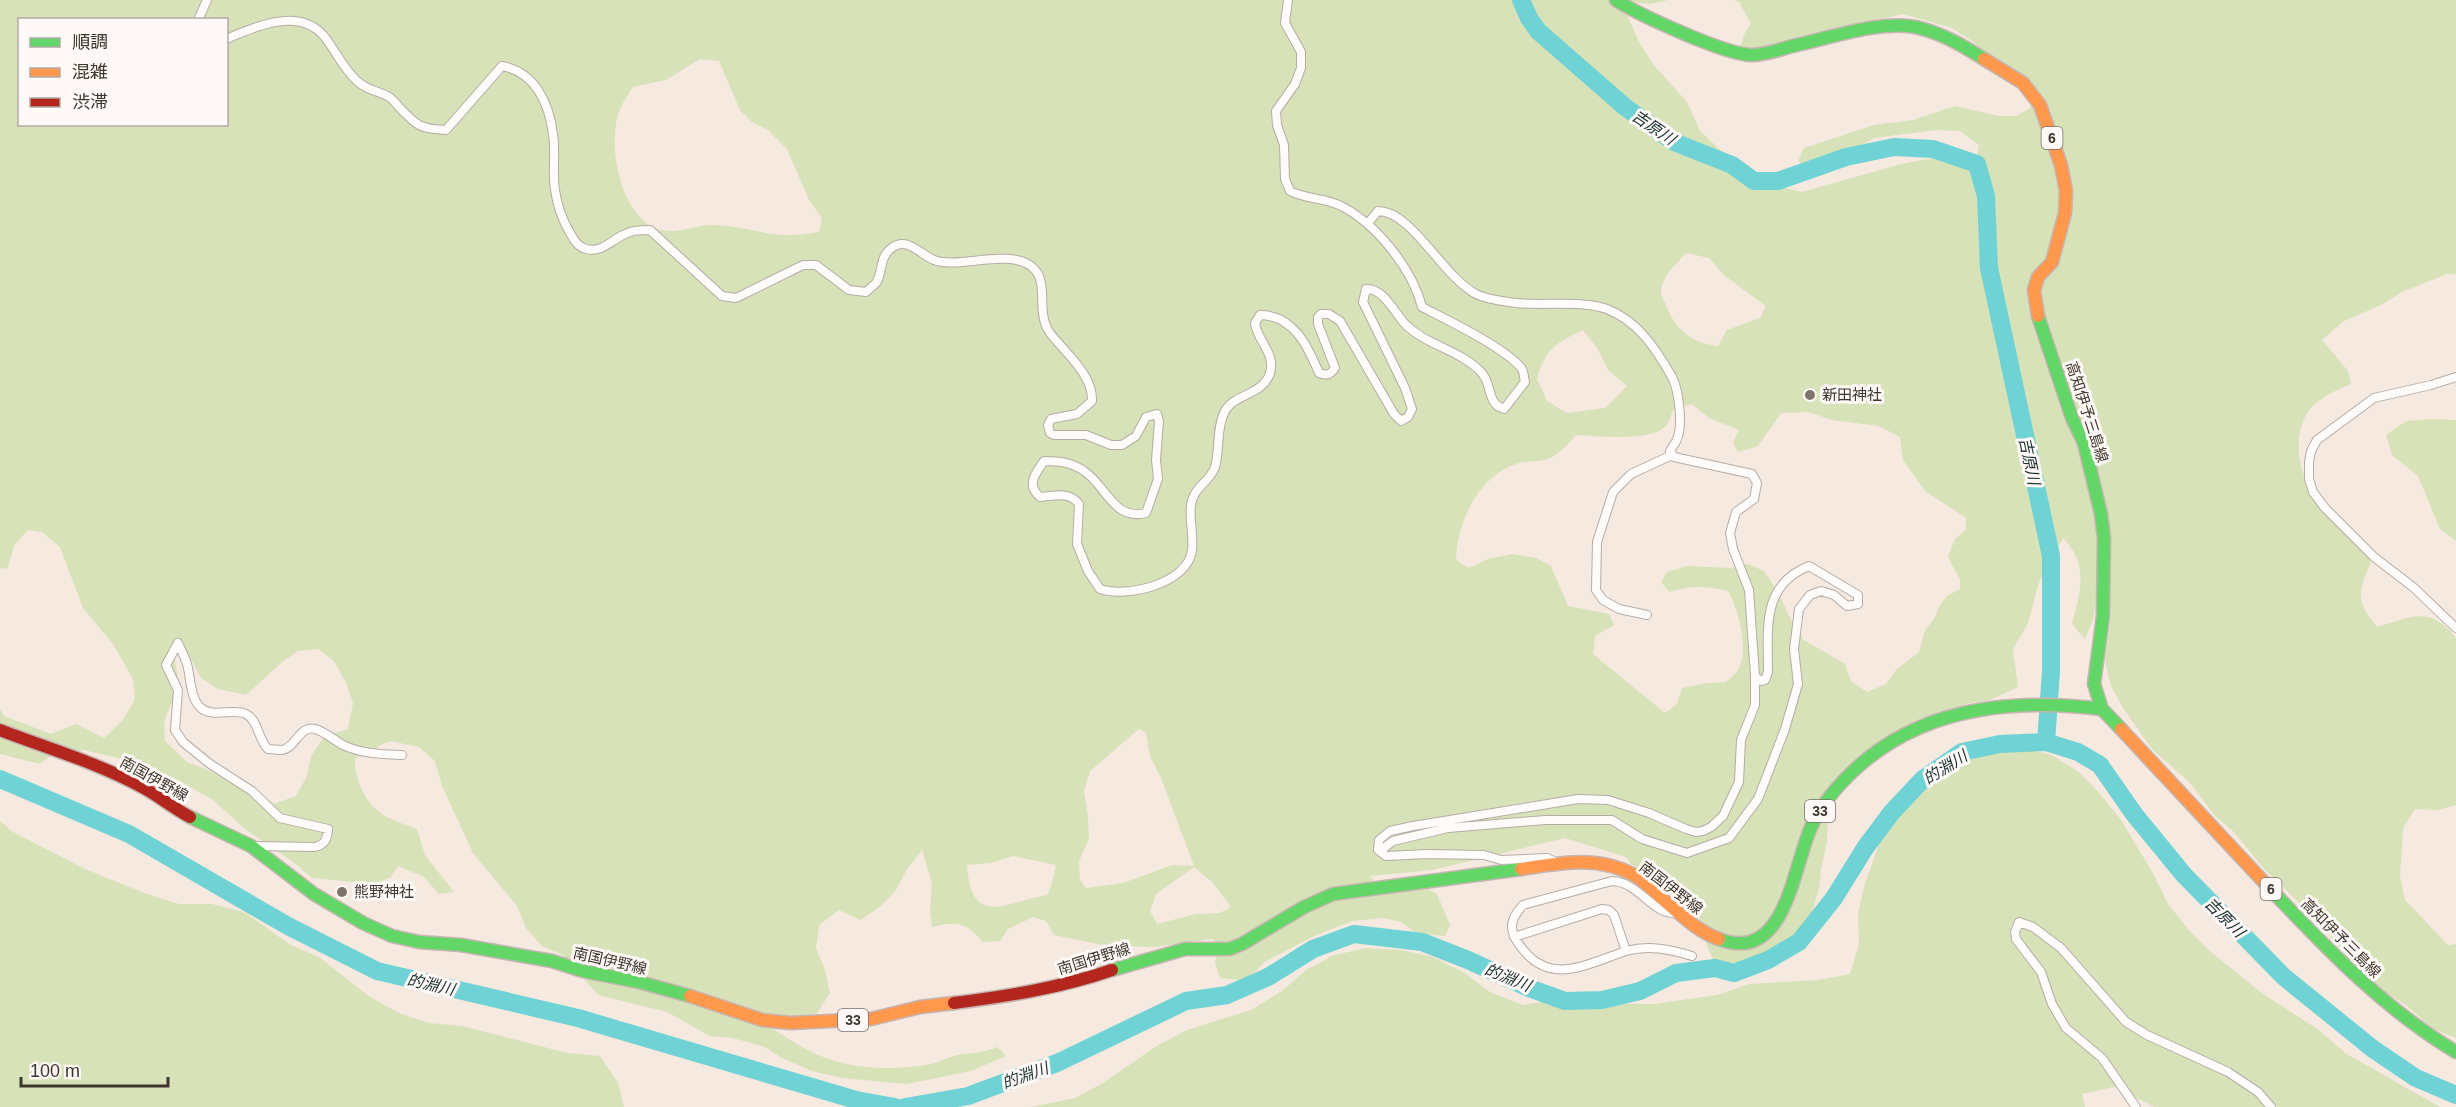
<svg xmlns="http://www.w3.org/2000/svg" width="2456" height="1107" font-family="Arial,'Noto Sans JP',sans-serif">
	<rect width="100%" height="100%" fill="#f5e9e0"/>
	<path fill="#d7e2b8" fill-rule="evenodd" d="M0,0h1668l-18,4 -29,-3 18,41 14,22 34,38 13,29 31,29 40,25 31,7 99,-28 37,-7 37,7 4,-19 -19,-14 -24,-1 -62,8 -45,25 -18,6 -13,-8 6,-13 70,-23 39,-5 42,-14 44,10h17l13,-7 7,-11 -64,-57 -20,-13 -49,-14 -76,17 -19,15 -22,9 -24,4 -25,-4 8,-22 6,-9 -12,-22 -5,-2h722v274h-9l-45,18 -21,13 -37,16 -22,19 26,31 3,13c-15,6 -37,16 -45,31 -11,20 -9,50 2,68 13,23 39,36 54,58 4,7 6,15 9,22 -14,30 -15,38 6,64 36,-10 52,-22 79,11v167l-17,5 -24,-1 -12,19 -3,48 5,24 43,45 8,-1v94l-23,-9 -26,-23 -20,-13 -37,-33 -32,-39 -54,-52 -30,-37 -19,-16 -25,-33 -38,-34 -29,-41 -12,-22 -6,-25 6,-46 -5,-23 -8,-2 -5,30 -8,19 -13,-15c9,-34 17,-59 -9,-86l-24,44 -11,41 -15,26 5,38 -28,13 -19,3 -57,18 -55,45 -31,43 -1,33 -6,27 -2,19 -6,21 -10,19 -19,19 -19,10 -32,7 -19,-2 -10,-24 -3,-17 -14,-17 -39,-30 -17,-10 -5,-7 -61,-19 -133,32 -62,6 12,16 44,-4 11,6 13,31 -5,11 -29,-3 -15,-11 -17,-4 -32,3 -38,15 -48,25 -20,20 -26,-3 -5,-15 3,-17 -6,-7 -58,8 -29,-1 -27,-2 -44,-9 -8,-14 -13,-4 -25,12 -8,12 -17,1c-18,-20 -25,-21 -51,-15l-2,-14 2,-30 -10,-33 -15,19 -11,21 -16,17 -20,13 -21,-10 -20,15 -3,23 9,22 5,23 -13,20 -23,6 -22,9c18,12 36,24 57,31 30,11 70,11 102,5 9,-2 17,-7 26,-9 15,-2 26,-2 40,-8l9,9 -35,15 -64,13 -65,-6 -30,-7 -30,-13 -17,-11 -32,-9 -23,-2 -43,-24 -69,-17 -35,-40 -21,-9 -16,-18 -9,-22 -44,-53 -31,-67 -7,-25 -16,-14 -29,-6 -26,12 -9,6c-1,17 9,41 23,52 10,9 27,13 39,18l8,26 29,37 -15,2 -15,-17 -26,-11 -7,11 -16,7 -63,-6 -20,-17 -47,-32 -32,-29 -37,-21 -33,-15 -59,-14 -31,4 -13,10 -40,-10v-45l4,7 47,18 25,-10 28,14 18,-17 13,-22 -2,-20 -20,-35 -30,-36 -23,-61 -18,-15 -14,-2 -13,14 -8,25 -7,-1zM20,20h206v104h-206zM700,59l19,2 21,49 12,12 16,8 19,19 22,51 13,18 -3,14c-9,1 -18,3 -27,3 -27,1 -55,-11 -82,-10 -16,1 -34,9 -50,5 -37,-11 -50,-73 -44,-106 2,-15 9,-25 17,-37l33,-7zM1686,253l23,5 16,18 41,30 -6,12 -33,12 -9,16c-26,-3 -43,-16 -52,-41 -1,-3 -5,-9 -5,-13 1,-16 15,-28 25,-39zM1583,330l14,18 11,22 19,16 -22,22 -38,5 -20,-12 -10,-22c9,-31 17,-35 46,-49zM1692,404l17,14 30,12 -6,12 5,10 20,-6 23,-33 28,-1 23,8 47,6 21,11 3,23 22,31 41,27v12l-11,9 -7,18 12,23v9l-13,7 -7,9 -6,14 -9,11 -6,22 -23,18 -10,14 -19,8 -16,-11 -6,-17 -41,-24 -11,-16 -15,-32 -14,-21 -16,-7 -17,4 -44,-2 -20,6 -6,10 8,10c24,-7 35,-6 59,-1 10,17 21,58 11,77 -2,5 -9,10 -13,14l-19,1 -25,5 -5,16 -12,9 -72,-59 2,-18 19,-11 -5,-11 -41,-8 -17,-40 -15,-8 -23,-4 -25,5 -19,9 -13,-8c1,-38 22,-83 60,-96 7,-3 15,-2 23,-3 17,-2 26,-14 37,-26 21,1 72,7 89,-8 4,-4 6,-12 8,-17zM173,649l17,8 11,21 17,11 28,6 36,-33 16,-11 20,-2 16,12 12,22 7,20 -5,26 -24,8 -13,19 -4,20 -11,20 -22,8 -17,-13 -21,-5 -28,-16 -21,-8 -22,-21 -1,-19 15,-38zM1139,729l7,4 4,23 11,22 33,88 -22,-1 -49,18 -37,5 -6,-8 -1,-19 10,-22 -1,-23 -4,-25 6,-20zM1013,856l43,9 -4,19 -5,11c-41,7 -76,34 -80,-30l24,-2zM1194,867l19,16 18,24 -11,6 -24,1 -39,10 -7,-13 6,-17z
		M2431,419l25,1v121l-16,-12 -22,-53 -26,-21 -6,-20 20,-14z
		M2018,746l33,9 28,17 22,23 20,25 33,55 14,29 20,25 24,24 51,41 56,36 26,23 95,54h-285l-41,-20 -32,7 3,13h-1054l44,-9 28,-15 55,-38 29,-15 64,-20 31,-19 24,-21 28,-15 33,-7 34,2 32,7 30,15 27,20 33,13 32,-5 32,4h67l63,-9 32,-11 70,-4 31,-6 9,-30 -1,-31 7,-30 21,-58 23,-24 52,-39 25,-9z
		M0,821l13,11 72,37 62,25 32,10h33l32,8 45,32 30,13 51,40 29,16 30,10 33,3 105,27 33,3 18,27 6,24h-624z"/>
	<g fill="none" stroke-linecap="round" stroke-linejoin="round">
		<path stroke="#6fd2d4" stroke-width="18" d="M1521,0l8,18 9,13 87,76 49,35 58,23 22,16h24l68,-24 48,-10 39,2 44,15 9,32 3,72 62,288v116l-5,70
			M0,779l129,55 159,92 89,45 201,47 278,82 39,7
			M905,1107l63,-11 89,-33 129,-62 41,-6 41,-18 45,-28 41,-15 68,8 46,18 61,28 36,13 37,-1 38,-9 36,-18 39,-5 19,5 34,-13 31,-18 35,-44 31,-50 27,-36 31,-33 39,-27 38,-8 46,-2 32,10 22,13 34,49 50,61 100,102 89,72 43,29 40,17"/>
		<g stroke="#b5aca5" stroke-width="10">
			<path id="street" d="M198,20l9,-20
				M226,39c32,-13 76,-34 101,1 10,14 17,29 30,41 12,11 21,9 32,16 4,2 7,7 10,10 18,19 21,22 47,23l56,-64c33,6 47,37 51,68 3,18 -1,38 2,56 2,14 8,31 15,43 4,7 8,14 16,16 16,4 24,-8 37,-14 9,-5 17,-5 27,-5l72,66 14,2 67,-33h13l33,25 17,2c3,-3 7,-6 10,-9 8,-12 2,-26 17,-36 15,-10 28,8 41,13 25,10 82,-15 102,11 12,16 0,43 14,62 15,20 43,41 42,68l-15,13 -26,5 -3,6 2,8 4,2h32l25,10h11l14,-9 10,-19 11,-3 2,7 -3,39 2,19 -12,34c-33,8 -40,-28 -62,-42 -13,-9 -25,-10 -40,-10 -9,13 -18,24 -4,36 15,-1 29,-6 39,7l-2,40 11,27 12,18c26,9 88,-5 92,-39 2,-14 -3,-30 -1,-45 3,-19 19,-23 24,-38 5,-17 1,-37 9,-54 9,-20 39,-17 46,-40 6,-20 -13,-32 -15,-50l5,-8c34,0 48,32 59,58 8,3 11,2 16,-5l-17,-44v-7l3,-3h8l11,7 54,93 7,7 7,-4 4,-8 -7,-21 -42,-86 3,-13c18,-1 29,25 40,36 22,21 54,25 75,47 12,12 5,32 23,37l21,-27c-1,-4 -1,-9 -3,-13 -16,-21 -75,-49 -100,-62 -10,-39 -47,-85 -83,-102 -16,-7 -33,-6 -49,-14l-5,-12 -1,-34 -7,-20 -1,-14 19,-27 6,-16v-16l-16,-29 3,-23
				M1368,223l10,-12c34,0 64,65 98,83 12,6 26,7 40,9 27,3 66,-3 91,6 31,12 49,40 65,68 7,13 11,49 5,62 -1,4 -5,8 -7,12l4,6 78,17 5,9 -3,16 -18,13 -6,21 3,16 16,41 6,86 6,5 4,-1 3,-8c0,-43 -7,-87 41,-106l49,29v9l-11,2 -13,-11 -13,-4 -11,4 -11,14 -5,40 4,35 -13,45 -27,70 -29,39 -42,15 -45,-14 -30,-19h-67l-97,8 -55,13 -13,10
				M2456,377l-25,8 -57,13 -57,42 -6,11 -2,11v17l4,13 12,16 49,49 39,30 43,41
				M1647,615l-28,-6 -16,-9 -7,-10 1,-48 16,-50 18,-18 41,-19
				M252,846l63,1c11,-3 12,-8 13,-18l-48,-11 -28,-27 -42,-27 -27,-22 -8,-12 3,-40 -12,-25 12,-22c3,7 7,14 9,21 4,14 3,35 14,44 11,10 33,0 45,6 13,7 12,26 22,35 4,0 10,1 14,1 14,-2 17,-25 33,-21 9,2 19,11 28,16 19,9 38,9 59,10
				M1558,863l-11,-5 -46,2 -17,-5 -56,-1 -42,2 -8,-6 1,-10 11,-9 23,-5 165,-27 30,1 41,13 37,16 10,3 7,-1 8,-4 12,-11 16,-34 2,-42 14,-35v-29
				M1514,937l88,-28 7,1 5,5 12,36c-44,15 -81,38 -111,-13 -7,-13 -1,-23 8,-33l89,-24c28,1 40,35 66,32
				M1626,951c23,-6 43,-2 66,5
				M2136,1107l-34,-49 -36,-30 -14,-24 -11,-32 -25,-33 -1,-7 4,-10 14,5 28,21 65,74 21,13 81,37 30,20 13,15"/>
		</g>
		<g stroke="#c6b5b1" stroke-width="15">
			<path id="fast" d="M1616,0c23,15 110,55 136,55 15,0 34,-8 49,-11 35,-8 86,-26 122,-15 22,6 42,18 61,30
				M2038,316l34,102 12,25 17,71 3,24 -1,78 -9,68 8,25 19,20
				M190,817l61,29 63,48 49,29 29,13 27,6 42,3 91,16 31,10 56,11 51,14
				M2275,894c55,58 112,117 181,158
				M1719,939c68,26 74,-75 93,-114 12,-25 34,-49 55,-66 67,-54 153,-60 235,-50
				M1112,970l73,-21h44l13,-5 62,-37 29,-13 188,-25"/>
		</g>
		<g stroke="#c6b5b1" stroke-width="15">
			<path id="slow" d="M1984,59l39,24 17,22 21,60 5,26 -1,22 -13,49 -14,15 -4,13 4,26
				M2121,729l154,165
				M1521,869c38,-6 77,-14 113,6 12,7 22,19 32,27 16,14 33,30 53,37
				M690,996l72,24 28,3 81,-4 49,-12 34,-4"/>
		</g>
		<g stroke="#c6b5b1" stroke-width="15">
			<path id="jam" d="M0,730c47,18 98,33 142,57 17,9 31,21 48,30
				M954,1003c54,-7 106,-15 158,-33"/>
		</g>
		<use href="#street" stroke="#fefcfa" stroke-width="8"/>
		<use href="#fast" stroke="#63d668" stroke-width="12"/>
		<use href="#slow" stroke="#ff974d" stroke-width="12"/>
		<use href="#jam" stroke="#b3261e" stroke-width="12"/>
	</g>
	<g fill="#7e746c" stroke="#fef9f6" stroke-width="2">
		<circle cx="1810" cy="395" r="6"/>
		<circle cx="342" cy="892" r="6"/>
	</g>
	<g text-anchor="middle" stroke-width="6" stroke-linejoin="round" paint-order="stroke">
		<g fill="#fef9f6" stroke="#78706a" stroke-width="1.5">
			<rect x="2041.5" y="127" width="21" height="22" rx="4.5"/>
			<rect x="1805" y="800" width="30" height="22" rx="4.5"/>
			<rect x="2260.5" y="878" width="21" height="22" rx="4.5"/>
			<rect x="838" y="1009" width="30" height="22" rx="4.5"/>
		</g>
		<g font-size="14" font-weight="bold" fill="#3e352e">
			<text x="2052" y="143">6</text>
			<text x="1820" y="816">33</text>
			<text x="2271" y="894">6</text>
			<text x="853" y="1025">33</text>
		</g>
		<g font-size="15" fill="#3e352e" stroke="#fef9f6" text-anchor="start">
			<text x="1822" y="400">新田神社</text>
			<text x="354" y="897">熊野神社</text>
		</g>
		<g font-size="15" fill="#3e352e" stroke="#fef9f6">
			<text transform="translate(2087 412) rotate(72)" y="5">高知伊予三島線</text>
			<text transform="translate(154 779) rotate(29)" y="5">南国伊野線</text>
			<text transform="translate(1671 888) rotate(38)" y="5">南国伊野線</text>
			<text transform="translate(2341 938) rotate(45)" y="5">高知伊予三島線</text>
			<text transform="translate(1094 959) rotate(-17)" y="5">南国伊野線</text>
			<text transform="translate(610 961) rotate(13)" y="5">南国伊野線</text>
		</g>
		<g font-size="16" font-style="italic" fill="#193132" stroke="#fef9f6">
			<text transform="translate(1654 127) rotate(34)" y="6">吉原川</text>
			<text transform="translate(2030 461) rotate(78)" y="6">吉原川</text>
			<text transform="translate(1945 767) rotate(-32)" y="6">的淵川</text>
			<text transform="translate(2225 917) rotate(45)" y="6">吉原川</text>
			<text transform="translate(1508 977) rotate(22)" y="6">的淵川</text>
			<text transform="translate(431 984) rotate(13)" y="6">的淵川</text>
			<text transform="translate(1025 1075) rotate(-20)" y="6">的淵川</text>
		</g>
	</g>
	<rect x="18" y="18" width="210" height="108" fill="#fef9f6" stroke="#b1aba6" stroke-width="1.5"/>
	<rect x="30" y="38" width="30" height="9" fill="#63d668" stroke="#b1aba6" stroke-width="1.5"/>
	<text x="72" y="48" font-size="18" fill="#3e352e">順調</text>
	<rect x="30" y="68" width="30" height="9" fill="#ff974d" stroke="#b1aba6" stroke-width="1.5"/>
	<text x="72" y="78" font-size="18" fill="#3e352e">混雑</text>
	<rect x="30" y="98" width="30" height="9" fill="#b3261e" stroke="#b1aba6" stroke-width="1.5"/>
	<text x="72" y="108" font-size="18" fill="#3e352e">渋滞</text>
	<path d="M21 1077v9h147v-9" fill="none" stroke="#3e352e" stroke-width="3"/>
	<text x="30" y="1077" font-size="18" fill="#3e352e" stroke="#fef9f6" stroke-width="4.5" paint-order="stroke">100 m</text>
</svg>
